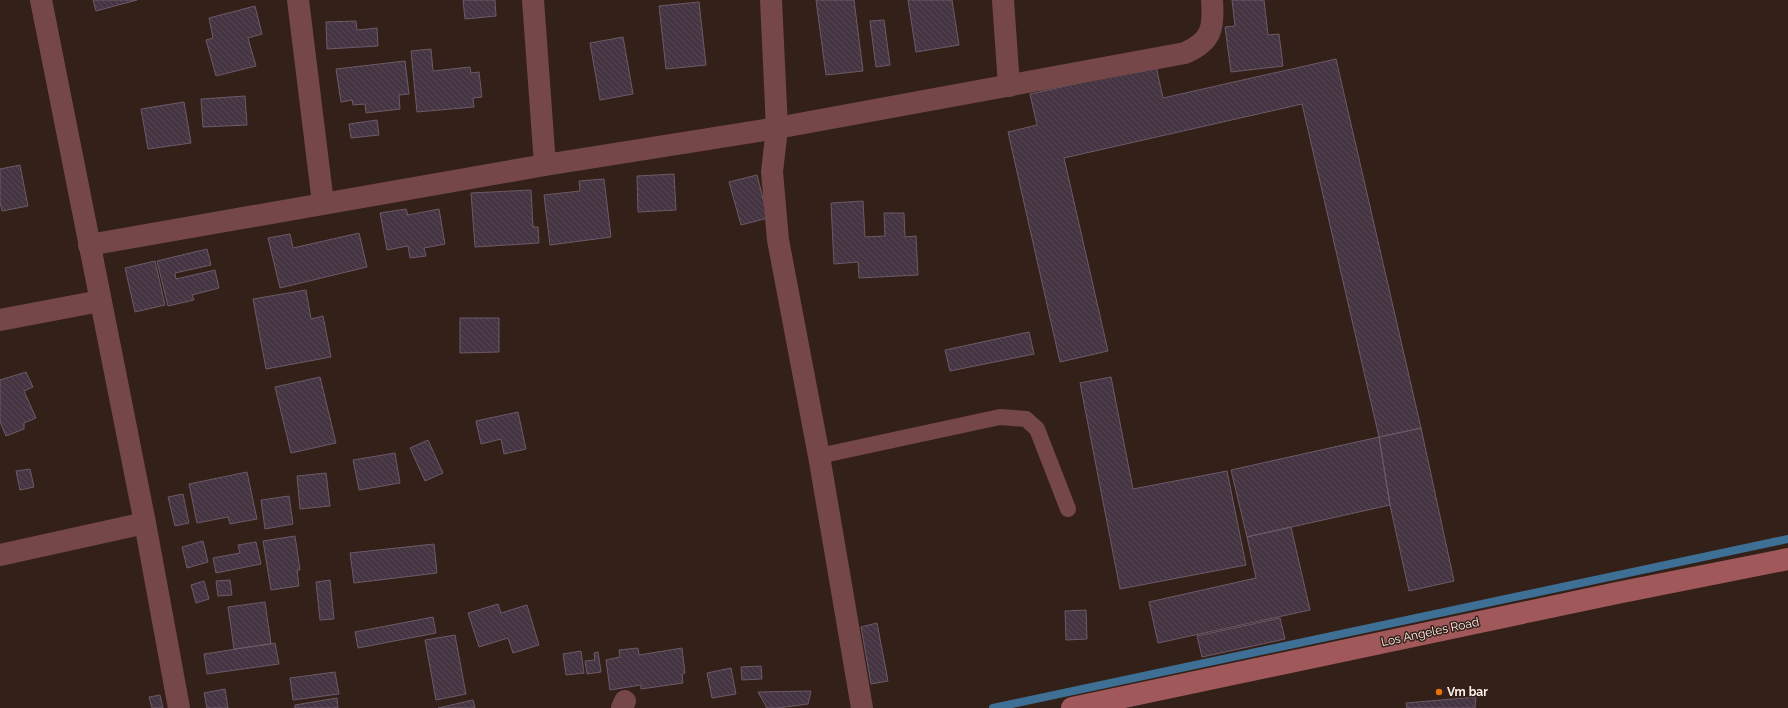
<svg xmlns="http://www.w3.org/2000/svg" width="1788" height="708" font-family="Raleway,sans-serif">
	<defs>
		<pattern id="building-back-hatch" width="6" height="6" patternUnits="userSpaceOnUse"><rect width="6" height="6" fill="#453442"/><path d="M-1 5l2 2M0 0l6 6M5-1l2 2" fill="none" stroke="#584854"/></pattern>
	</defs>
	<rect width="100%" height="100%" fill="#332018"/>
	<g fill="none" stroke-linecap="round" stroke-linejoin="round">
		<path stroke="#3e7096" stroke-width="8" d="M993,708l795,-169"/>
	</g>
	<path fill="url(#building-back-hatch)" stroke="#6c5a69" d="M93,0h44l-41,11z
		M463,0h32l1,16 -31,3z
		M816,0h38l9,71 -37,4z
		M908,0h44l7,45 -43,7z
		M1232,0h32l4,35 11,-1 4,32 -52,6 -6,-45 10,-1z
		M699,2l7,63 -40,4 -7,-63z
		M255,6l7,28 -14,4 8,28 -40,10 -10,-36 7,-2 -4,-20z
		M884,20l6,45 -14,2 -6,-46z
		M356,21l1,9 20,-2 1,18 -51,3 -1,-27z
		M623,37l10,57 -33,6 -10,-57z
		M431,49l2,22 37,-4 1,6 8,-1 3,25 -9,1 1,9 -57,5 -6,-61z
		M1336,59l85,369 -42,9 -77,-333 -238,54 44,193 -48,11 -52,-230 29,-7 -7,-31 126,-28 7,32z
		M405,61l4,33 -10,1 1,14 -34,4 -1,-9 -12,1 -1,-5 -11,2 -5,-33z
		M245,96l2,29 -44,2 -2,-28z
		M184,102l7,41 -43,6 -7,-40z
		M377,120l2,15 -28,3 -2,-14z
		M20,165l8,41 -26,5 -2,-9v-33z
		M674,174l2,36 -38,2 -1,-36z
		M757,175l11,43 -27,7 -12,-43z
		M604,179l7,58 -61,8 -6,-50 36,-4 -1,-10z
		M531,190l2,37h5l1,16 -64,4 -4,-54z
		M863,201l2,36 20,-1 -1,-23h20l1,24 11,-1 2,39 -59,3 -1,-16 -24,2 -3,-61z
		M406,209l2,6 31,-6 6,35 -21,4 2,8 -16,2 -2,-12 -21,4 -7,-37z
		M359,233l8,34 -87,21 -12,-50 22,-4 3,14z
		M207,249l4,16 -36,8 1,6 39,-9 4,18 -27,7 2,5 -26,6 -11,-45z
		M155,261l10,44 -30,7 -10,-44z
		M306,290l5,29 12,-3 8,41 -65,12 -13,-70z
		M460,318h39v34l-39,1z
		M1029,332l5,22 -84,17 -5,-21z
		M26,372l7,15 -9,4 12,27 -12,5v6l-18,7 -6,-14v-42z
		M320,377l16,66 -45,10 -16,-66z
		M1111,377l22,112 94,-18 19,94 -126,24 -40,-206z
		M518,412l8,37 -22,5 -3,-15 -20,5 -5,-23z
		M1421,428l33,153 -45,10 -19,-86 -11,-68z
		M1379,437l11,68 -143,32 -16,-67z
		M428,440l15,33 -18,8 -15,-33z
		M395,453l5,30 -41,7 -6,-30z
		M30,469l4,18 -14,3 -4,-19z
		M247,472l10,47 -27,5 -2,-7 -31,6 -8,-39z
		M326,473l4,33 -30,3 -3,-33z
		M183,494l6,29 -14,3 -7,-29z
		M289,496l4,28 -28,5 -4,-29z
		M1291,527l19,83 -152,33 -9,-41 107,-24 -9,-41z
		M295,536l5,34h-3l2,16 -28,4 -8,-49z
		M203,541l5,21 -21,6 -5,-21z
		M256,542l5,22 -45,9 -3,-15 27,-5 -2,-8z
		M434,544l3,29 -83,10 -4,-30z
		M230,580l2,15 -14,1 -2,-15z
		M330,580l4,39 -14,1 -4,-38z
		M204,581l5,18 -13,4 -5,-18z
		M265,602l6,42 -37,5 -6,-42z
		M498,604l3,9 26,-8 12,40 -26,8 -5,-15 -29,9 -11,-34z
		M1086,610l1,29 -21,1 -1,-29z
		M433,617l3,16 -78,15 -3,-16z
		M1280,618l5,21 -83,18 -5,-21z
		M877,623l11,58 -17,3 -10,-57z
		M455,635l11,59 -30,6 -11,-60z
		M275,643l4,21 -72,10 -3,-20z
		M638,648l1,7 43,-7 3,25 -3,1 1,9 -42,6v-4l-31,5 -4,-30 14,-3 -1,-7z
		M581,651l3,22 -18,2 -3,-21z
		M598,652l3,20 -14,2 -2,-13 10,-1 -1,-7z
		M761,666l1,13 -20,1 -1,-13z
		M731,668l5,26 -24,4 -5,-25z
		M335,672l4,22 -46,6 -3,-22z
		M225,689l3,19h-21l-3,-15z
		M811,691l-3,13 -30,4h-11l-9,-16z
		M160,695l3,13h-11l-3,-11z
		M1476,697l-1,11h-68l-1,-5z
		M337,698l1,10h-43v-3z
		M473,700l2,8h-37z"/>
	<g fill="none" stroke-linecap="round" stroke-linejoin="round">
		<path stroke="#754748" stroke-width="16" d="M819,456l181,-39 26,2 11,10 31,80"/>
		<path stroke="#754748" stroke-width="22" d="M41,0l104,523 34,185
			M298,0l25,203
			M533,0l12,165
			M771,0l6,128 -5,44 6,68 41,216 43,252
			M1003,0l6,86
			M89,245l456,-80 232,-37 408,-75c27,-12 29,-25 27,-53
			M0,320l100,-19
			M0,555l145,-32
			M622,708l3,-7"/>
		<path stroke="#a1585b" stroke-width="22" d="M1072,708l545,-115 171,-34"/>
	</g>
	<circle fill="#e8710a" stroke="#332018" stroke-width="1.5" cx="1439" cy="692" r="4"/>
	<g text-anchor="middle" stroke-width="3" stroke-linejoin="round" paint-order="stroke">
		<g font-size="12" fill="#fff0eb" stroke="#332018">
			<text transform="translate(1430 632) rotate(-12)" y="4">Los Angeles Road</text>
		</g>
		<g font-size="12" font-weight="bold" fill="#fff0eb" stroke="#332018" text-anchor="start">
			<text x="1447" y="696">Vm bar</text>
		</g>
	</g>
</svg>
